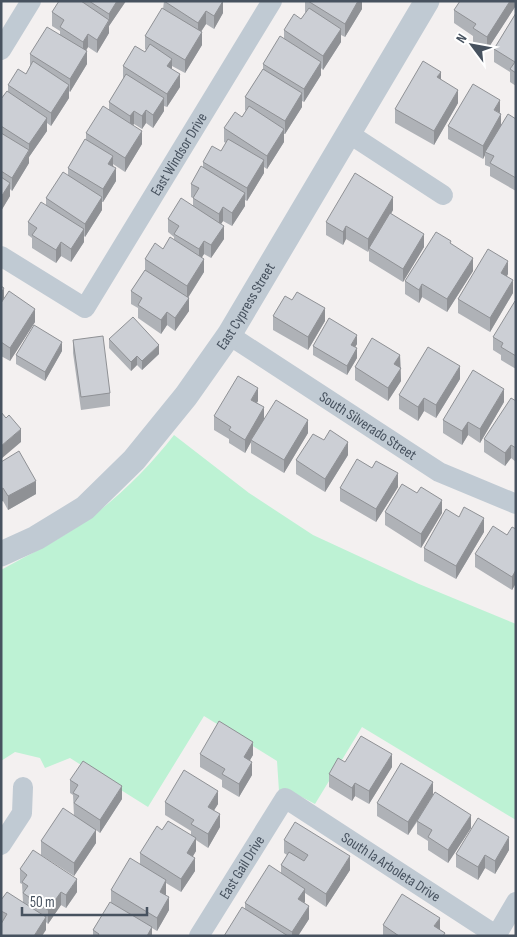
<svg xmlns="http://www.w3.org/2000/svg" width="517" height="937" font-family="'Sofia Sans Condensed',sans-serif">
	<rect width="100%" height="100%" fill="#f3f0f0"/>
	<path fill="#bdf2d4" d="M174,435l75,58 64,42 106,49 97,40v196l-154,-93 -47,77 -23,-12 -13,-1 -2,-30 -73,-45 -56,91 -78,-49 -25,10 -5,-10 -25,-6 -14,9v-191c29,-16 60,-31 86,-50 31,-22 64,-55 87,-85z"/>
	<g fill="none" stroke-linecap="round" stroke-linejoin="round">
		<g stroke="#c0cad3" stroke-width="20">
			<path d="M1,50l30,-49"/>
			<path d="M348,133l95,62"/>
			<path id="s1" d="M1,256l84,52 187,-307"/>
			<path id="s2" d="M229,335l210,137 77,32"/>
			<path d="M1,845l21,-32 1,-26"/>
			<path id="s3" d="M199,936l86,-138 212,138"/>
			<path d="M496,936l20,-34"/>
		</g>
		<path stroke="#c0cad3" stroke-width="25" id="s4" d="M1,554l35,-16 49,-30 49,-48 52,-64 43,-61 198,-334"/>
	</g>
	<path fill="#afb2b7" d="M59,1h67l-17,25v7l-12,20 -9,-6 -2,4 1,13 -17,28 -1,-1v7l-18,28 -4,-3v8l-18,26v6l-17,28 -2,-2v7l-9,15v-112l7,-7v-7l18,-11 4,-8v-12l30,-19v-4l-8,-5v-14z
		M164,1h59v12l-9,16 -8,-5 -5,8 1,13 -17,28 -13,-7v4l8,17 -13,20 -3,-1v5l-11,17 -7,-5 -4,6 -8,-5 -1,1 9,19 -17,28 -12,-8 3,17 -13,21h-1v8l-17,27 -1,-1v6l-13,20 -10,-6 -5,7 -24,-15v-10l-4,-3v-13l18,-17v-7l22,-23v-7l18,-28v-7l23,-24v-7l14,-23v-13l22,-14 1,-2 -1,-1v-13l18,-27z
		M305,1h57v8l-17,28 -4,-2v7l-18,28 -2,-2v7l-17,27 -2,-1v6l-17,27h-1v8l-17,27 -3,-2v6l-17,28 -2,-1v6l-13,20 -9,-5 -2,3 3,15 -13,19 -7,-4 -2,3 2,15 -16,26 1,13 -14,20 -8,-6 -6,9 -23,-16v-10l-7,-4v-13l14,-21v-11l18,-10 11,-9v-3l-6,-5v-13l25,-13v-8l-2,-1v-13l12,-16v-6l18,-11 5,-8 -2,-1v-14l18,-11 4,-6 -1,-1v-13l18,-28v-5l21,-26v-8l17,-11 5,-6 -1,-1z
		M515,1v6l-28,43 -14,-8v-6l-19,-13v-13z
		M516,13v73l-6,-4v-10l-16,-10v-13z
		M441,79l17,24 -24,42 -39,-22v-14z
		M500,113l1,12 15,-6v72l-26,-15v-9l-5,-2v-10l-2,4 -35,-20v-13z
		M393,210l-2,4 33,33 -21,35 -34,-21v-11l-1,2 -22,-13 -3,6 -17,-10v-13z
		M451,244l22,27 -26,41 -25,-15 -3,6 -14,-9v-13z
		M508,274l-1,2 6,17 -23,39 -32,-19v-14z
		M1,286l3,12 31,24 -25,39 -9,-5z
		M516,302v67l-15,-9v-5l-8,-5v-13z
		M273,316l52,5 -17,29 -35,-20z
		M109,339l50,15 -17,16 -5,-5 -6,6 -22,-23z
		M73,340l37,53v13l-29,4 -8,-57z
		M357,344l-2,3 2,11 -10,17 -34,-20v-9z
		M62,351l-17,30 -29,-17v-9z
		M400,355l1,26 -13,20 -33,-21v-13z
		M460,379l-24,39 -12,-7 -6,10 -19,-12v-14z
		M258,401l-1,2 7,17 44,13 -24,40 -33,-20v-11l-6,11 -16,-10v-4l-15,-9v-14z
		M516,401v61l-5,-4 -6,8 -21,-14v-13z
		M504,402l-24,41 -12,-8 -6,10 -19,-12v-13z
		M348,455l-23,37 -29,-18v-14z
		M1,462l35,32 -28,16 -5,-9z
		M372,468l26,19 -22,35 -36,-21v-13z
		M417,493l25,20 -21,35 -36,-23v-13z
		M516,529v54l-4,7 -37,-23v-13z
		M484,532l-28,47 -32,-18v-13z
		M200,754l53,1 -3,5 2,15 -13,22 -17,-10v-7l-22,-13z
		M345,762l47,5 -23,37 -14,-8 -3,5 -23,-14v-13z
		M70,780l52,19 -22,34 -4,-3v13l-22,33 -33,-21v-14l33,-25 -1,-21 -3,-2z
		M433,795l-7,12 45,21 -23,35 -20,-13v-9l-11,-7v-12l-9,13 -31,-19v-13z
		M165,802l53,2 -4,6 6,17 -12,21 -12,-8v11l-3,5 2,15 -14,21 -15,-9v12l3,15 -12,21 -5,-3v8h-59v-6l18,-28v-12l29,-26v-11l22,-23 29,5v-4l-26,-16z
		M284,840l66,30 -24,37 -21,-14 -1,10 5,16 -11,17h-74l21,-27v-6l36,-30v-8l6,-10 -3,-2z
		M509,850l-14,24 -10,-6 -7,12 -22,-13v-13z
		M20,869l57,23 -11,16 -5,-3 -13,19 -2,-2v8l-45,6v-36l22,2 -1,-18 -2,-1z
		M383,925l57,5 5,6h-62z"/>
	<path fill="#8f9195" d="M117,1h9l-17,25v7l-12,20v-13l12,-19v-7z
		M223,1v12l-9,16v-13z
		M358,1h4v8l-17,28v-13z
		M510,1h5v6l-28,43v-13z
		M206,11v13l-8,12v-13z
		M341,29v13l-18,28v-14z
		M202,32v13l-17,28v-13z
		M88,34v13l-5,8v-13z
		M87,51v13l-17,28v-13z
		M172,59v13l-5,-6z
		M321,62v13l-17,27v-13z
		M441,72v13l-4,-8z
		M180,74v13l-13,20v-13z
		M69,85v13l-18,28v-13z
		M458,90v13l-24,42v-14z
		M302,93v14l-17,27v-13z
		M164,98v13l-11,17v-13z
		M500,100v13l-6,-3z
		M146,110v13l-4,6v-13z
		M134,111v13l-4,5v-13z
		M501,114v13l-16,25v3l-2,4v-13z
		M47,118v13l-18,26v6l-17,28v-13l17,-27v-7z
		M284,129v13l-17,27v-13z
		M142,131v13l-17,28v-14z
		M113,156v13l-5,-5z
		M264,160v13l-17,28v-13z
		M116,168v13l-13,21v-13z
		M10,183v13l-9,15v-14z
		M245,193v13l-13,20v-13z
		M102,197v13l-17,27v-13z
		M393,197v13l-23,39 -1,-1 -1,4v-13z
		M223,207v14l-4,6v-13z
		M224,226v13l-13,19v-13z
		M346,226v13l-3,6v-13z
		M84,229v13l-13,20v-13z
		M424,234v13l-21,35v-13z
		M204,241v13l-5,8v-13z
		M61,242v14l-5,7v-13z
		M473,258v13l-26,41v-13z
		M204,259v13l-17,27v-13z
		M508,261v13l-7,12v-13z
		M513,280v13l-23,39v-14z
		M422,284v13l-3,6v-13z
		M4,288v13l-3,5v-13z
		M189,298v13l-14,20v-13z
		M325,308v13l-17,29v-13z
		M35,309v13l-25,39v-13z
		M167,312v13l-6,9v-14z
		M357,335v9l-6,10v-9z
		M62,342v9l-17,30v-9z
		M159,345v9l-17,16v-9z
		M357,348v10l-10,17v-9z
		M400,355l1,26 -13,20v-13l6,-24z
		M137,356v9l-6,6v-9z
		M460,366v13l-24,39v-13z
		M258,388v13l-7,12v-13z
		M504,389v13l-24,41v-14z
		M424,398v13l-6,10v-14z
		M264,407v13l-13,20v2l-6,11v-13z
		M308,420v13l-24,40v-13z
		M468,422v13l-6,10v-14z
		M21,429v13l-20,17v-13z
		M348,442v13l-23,37v-13z
		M511,445v13l-6,8v-13z
		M398,473v14l-22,35v-13z
		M36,481v13l-28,16v-14z
		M3,488v13l-2,1v-13z
		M442,500v13l-21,35v-14z
		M484,518v14l-28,47v-13z
		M516,570v13l-4,7v-13z
		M253,742v13l-9,15v-13z
		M392,754v13l-23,37v-13z
		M252,762v13l-13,22v-13z
		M433,782v13l-25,40v-13z
		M355,783v13l-3,5v-13z
		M122,786v13l-22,34v-13z
		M218,791v13l-10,16v-13z
		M220,814v13l-12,21v-14z
		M471,815v13l-23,35v-13z
		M96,830v13l-22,33v-13z
		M509,837v13l-14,24v-13z
		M196,838v13l-9,15v-13z
		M485,855v13l-7,12v-13z
		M350,856v14l-24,37v-13z
		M195,858v13l-14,21v-13z
		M77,879v13l-11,16v-13z
		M166,880v14l-6,11v-13z
		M305,889v13l-7,10v-13z
		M61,892v13l-13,19v-14z
		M169,897v13l-12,21v-13z
		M309,906v13l-11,17h-6v-4z
		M46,917v13l-4,6h-8z
		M440,918v13l-6,-5z
		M152,927v9h-5z"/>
	<path fill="#cccfd5" stroke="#8f9195" d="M59,1h22l28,19 -12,20 -9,-6 -5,8 -23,-15 4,-7 -12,-8z
		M89,1h28l-8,13z
		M164,1h59l-9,15 -8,-5 -8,12z
		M308,1h50l-13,23z
		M460,1h50l-23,36 -14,-9 3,-4 -22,-14z
		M162,8l40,24 -17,28 -40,-24z
		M309,8l32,21 -18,27 -39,-26 10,-16 7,5z
		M516,13v60l-6,-4 5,-7 -21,-13z
		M47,27l40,24 -17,28 -40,-25z
		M280,36l41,26 -17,27 -41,-25z
		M150,44l22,15 -5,7 13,8 -13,20 -44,-28 12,-20 10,6z
		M33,61l36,24 -18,28 -43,-28 10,-16 8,5z
		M423,61l18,11 -4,5 21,13 -24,41 -39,-22z
		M263,69l39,24 -17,28 -40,-24z
		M126,74l38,24 -11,17 -7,-5 -4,6 -8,-5 -4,5 -21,-14z
		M473,84l27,16 -6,10 7,4 -18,32 -35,-20z
		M7,91l40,27 -18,26 -28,-18v-27z
		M103,106l39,25 -17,27 -39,-25z
		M249,106l35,23 -17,27 -43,-28 11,-16 7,5z
		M508,114l8,5v59l-26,-15 4,-7 -9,-4z
		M1,133l28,17 -17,28 -11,-7z
		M85,139l28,17 -5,8 8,4 -13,21 -35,-21z
		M228,139l36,21 -17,28 -44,-26 9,-16 9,5z
		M201,166l44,27 -13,20 -9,-6 -4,7 -26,-16 6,-10 -8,-4z
		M63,172l39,25 -17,27 -39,-26z
		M355,173l38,24 -25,42 -22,-13 -3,6 -17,-10z
		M1,177l9,6 -9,14z
		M181,198l43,28 -13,19 -7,-4 -5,8 -25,-15 5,-8 -11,-7z
		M41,202l43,27 -13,20 -10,-7 -5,8 -24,-15 5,-7 -9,-6z
		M390,213l34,21 -21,35 -34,-21z
		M436,232l15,9 -1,2 23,15 -26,41 -25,-15 -3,6 -14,-9z
		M170,237l34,22 -17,27 -42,-27 10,-16 8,6z
		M488,249l20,12 -7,12 12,7 -23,38 -32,-19z
		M145,270l44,28 -14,20 -8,-6 -6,8 -23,-15 4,-7 -11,-7z
		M1,286l3,2 -3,5z
		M9,291l26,18 -25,39 -9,-6v-39z
		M297,292l28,16 -17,29 -35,-21 12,-20 7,4z
		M515,301l1,1v54l-15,-9 2,-4 -10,-6z
		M133,317l26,28 -17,16 -5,-5 -6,6 -22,-23z
		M329,318l28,17 -6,10 6,3 -10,18 -34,-20z
		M34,325l28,17 -17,30 -29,-17z
		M103,336l7,57 -29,4 -8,-57z
		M372,338l28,17 -6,9 7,4 -13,20 -33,-21z
		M428,347l32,19 -24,39 -12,-7 -6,9 -19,-12z
		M473,370l31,19 -24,40 -12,-7 -6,9 -19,-11z
		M238,376l20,12 -7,12 13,7 -19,33 -16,-10 2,-3 -17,-11z
		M511,398l5,3v47l-5,-3 -6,8 -21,-14z
		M276,400l32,20 -24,40 -33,-20z
		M1,412l5,6 3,-3 12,14 -20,17z
		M330,430l18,12 -23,37 -29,-19 17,-26 11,6z
		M19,451l17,30 -28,15 -5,-8 -2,1v-27z
		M357,459l15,9 4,-7 22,12 -22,36 -36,-21z
		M402,484l15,9 4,-6 21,13 -21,34 -36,-22z
		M464,507l20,11 -28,48 -32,-18 22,-39 13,8z
		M493,526l14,9 5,-8 4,2v41l-4,7 -37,-23z
		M219,721l34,21 -9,15 8,5 -13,22 -17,-10 3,-5 -25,-15z
		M361,736l31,18 -23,37 -14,-8 -3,5 -23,-14 9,-16 7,4z
		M83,761l39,25 -22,34 -26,-17 5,-7 -6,-3 5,-8 -8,-5z
		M401,763l32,19 -25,40 -31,-19z
		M184,770l34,21 -10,16 12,7 -12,20 -17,-10 3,-4 -29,-18z
		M435,792l36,23 -23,35 -20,-13 4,-7 -15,-9z
		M63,808l33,22 -22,33 -33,-22z
		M478,818l31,19 -14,24 -10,-6 -7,12 -22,-13z
		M168,821l28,17 -9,15 8,5 -14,21 -41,-26 17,-27 5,4z
		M295,822l55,34 -24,38 -45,-29 8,-13 15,9 4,-6 -24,-15z
		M33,850l44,29 -11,16 -5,-3 -13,18 -25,-17 5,-7 -6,-4 5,-7 -7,-6z
		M130,858l36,22 -6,12 9,5 -12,21 -46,-28z
		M269,865l36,24 -7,10 11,7 -17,26 -47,-29z
		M7,892l39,25 -12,19h-33v-12l6,-10 -6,-3v-11z
		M402,894l38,24 -6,8 11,7 -2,3h-44l-16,-11z
		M110,902l42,25 -5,9h-49l1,-2 -6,-4z
		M242,907l46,29h-64z"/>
	<g text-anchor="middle" stroke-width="4.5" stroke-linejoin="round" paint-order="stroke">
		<g font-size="15" fill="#47525f" stroke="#fff">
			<text dy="5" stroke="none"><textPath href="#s1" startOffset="279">East Windsor Drive</textPath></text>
			<text dy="5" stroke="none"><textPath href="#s4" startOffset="355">East Cypress Street</textPath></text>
			<text dy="5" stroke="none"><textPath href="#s2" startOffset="166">South Silverado Street</textPath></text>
			<text dy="5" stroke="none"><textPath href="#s3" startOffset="289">South la Arboleta Drive</textPath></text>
			<text dy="5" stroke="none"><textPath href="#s3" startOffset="81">East Gail Drive</textPath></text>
		</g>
	</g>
	<rect width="517" height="937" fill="none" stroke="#47525f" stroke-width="5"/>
	<g transform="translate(472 45) rotate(302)" stroke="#ffffff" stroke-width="4" paint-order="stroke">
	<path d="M0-4L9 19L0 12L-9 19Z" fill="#47525f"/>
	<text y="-8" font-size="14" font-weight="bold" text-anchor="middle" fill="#47525f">N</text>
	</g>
	<path d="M22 907v8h125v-8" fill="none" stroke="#47525f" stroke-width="2.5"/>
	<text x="30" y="907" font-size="15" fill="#47525f" stroke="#ffffff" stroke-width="4" paint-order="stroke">50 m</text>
</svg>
